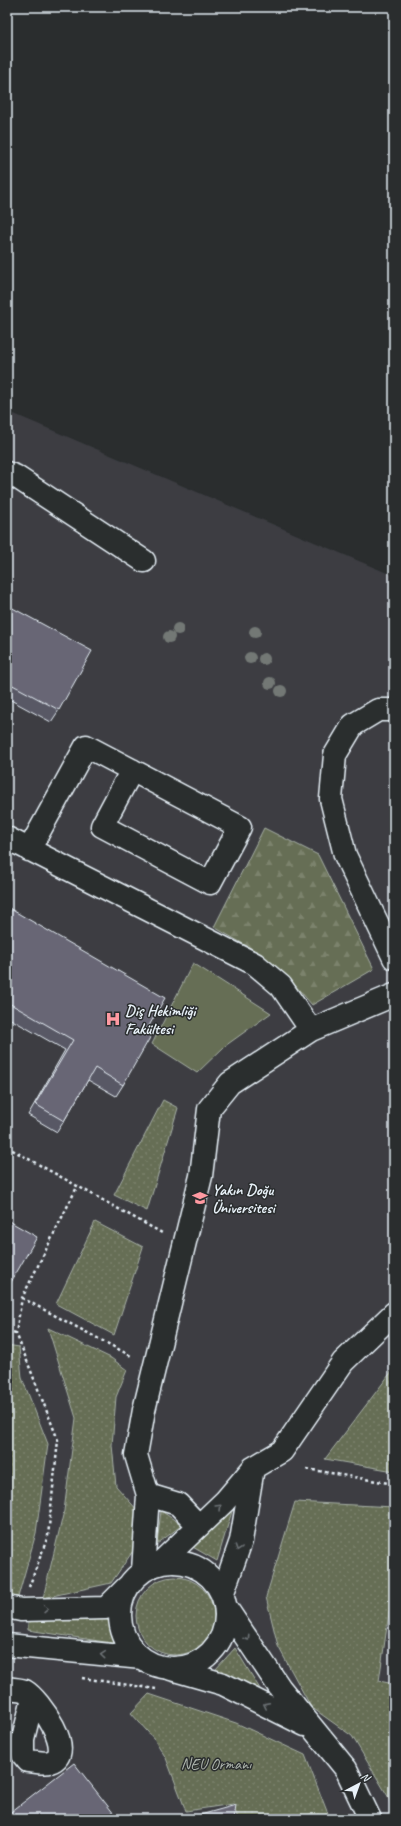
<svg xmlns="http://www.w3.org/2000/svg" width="401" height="1826" font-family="Caveat,sans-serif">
	<defs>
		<pattern id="forest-firs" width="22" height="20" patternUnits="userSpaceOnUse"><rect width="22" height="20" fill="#666e54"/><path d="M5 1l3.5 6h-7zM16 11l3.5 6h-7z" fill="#7c836d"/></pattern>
		<pattern id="park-dots" width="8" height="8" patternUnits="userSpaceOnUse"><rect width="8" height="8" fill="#666e54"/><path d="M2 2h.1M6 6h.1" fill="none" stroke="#7c836d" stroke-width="1.8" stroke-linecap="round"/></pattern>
	</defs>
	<rect width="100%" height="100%" fill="#2a2d2e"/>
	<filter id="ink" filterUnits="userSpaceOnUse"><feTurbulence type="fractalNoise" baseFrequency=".025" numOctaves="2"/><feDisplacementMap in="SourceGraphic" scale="8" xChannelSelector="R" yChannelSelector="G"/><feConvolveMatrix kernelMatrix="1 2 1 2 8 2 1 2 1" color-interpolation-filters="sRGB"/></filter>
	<g filter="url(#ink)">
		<path fill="#3d3e43" d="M7,411l387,165v1243h-387z"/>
		<path fill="#666e54" stroke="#a7b0a6" d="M193,963l78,50 -46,33 -28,27 -45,-29z"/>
		<path fill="url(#forest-firs)" stroke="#a7b0a6" d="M264,828l54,27 56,114 -62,36 -24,-28 -29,-24 -45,-26z"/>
		<path fill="url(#park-dots)" stroke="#a7b0a6" d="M163,1100l15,8 -31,103 -33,-16z
			M95,1222l48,25 -29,88 -58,-31z
			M48,1328l63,30 16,12 -11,27 -4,48 4,41 22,25 -3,37 -24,35 -68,15 21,-87 12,-93z
			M7,1345l12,2 3,31 26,66 -12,89 -18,64 -11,-2z
			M394,1370v101l-69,-12 67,-88z
			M295,1502l99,5v72l-15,102 15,3v135l-5,-21 -37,-62 -41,-29 -33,-61 -12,-49z
			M233,1508l-16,53 -26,-15z
			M161,1511l21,14 -25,19z
			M136 1616a39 39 0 1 1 78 0a39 39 0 1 1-78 0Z
			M110,1615l8,29 -90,-14v-12z
			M235,1648l25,41 -45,-19z
			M149,1694l87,29 69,32 25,64h-92l-5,-15 -47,7 -20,-53 -11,-18 -24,-27z"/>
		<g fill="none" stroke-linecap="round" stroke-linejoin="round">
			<g stroke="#e8f1f8" stroke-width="25">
				<path id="minor" d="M7,473l8,3 129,85
					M394,710h-16l-25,15 -18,30 -4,44 14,56 49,103
					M7,838l248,126 26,22 30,44
					M29,850l57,-104 154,81 -30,56 -108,-57 30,-56
					M148,1495l30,9 21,22
					M120 1615a53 53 0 1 1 106 0a53 53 0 1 1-106 0Z
					M160,1563l65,-62 28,-33 29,-17 61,-89 51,-49
					M143,1571l5,-76 -12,-40 8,-45 57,-234 8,-67 21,-26 81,-53 83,-35
					M222,1595l19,-54 12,-73
					M225,1606l55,82 66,81 24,50
					M7,1607l14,3 85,-2 21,-21
					M7,1645l135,13
					M171,1669l52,15 82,41
					M7,1688c5,1 14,1 18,3 14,8 53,63 25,71 -6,2 -16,-1 -22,-1l-5,-6v-16l10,-41"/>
			</g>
			<path stroke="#e8f1f8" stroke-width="2.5" stroke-dasharray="3 3" stroke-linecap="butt" d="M7,1147l155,86
				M22,1298l111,59
				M7,1331l9,2
				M307,1469l87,15
				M29,1587l19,-51 10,-96 -42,-107 6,-35 55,-111
				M82,1678l74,11"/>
			<use href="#minor" stroke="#2a2d2e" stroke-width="22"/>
		</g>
		<g fill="#737874">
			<circle cx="178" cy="629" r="6"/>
			<circle cx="255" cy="632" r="6"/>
			<circle cx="169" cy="637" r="6"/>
			<circle cx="250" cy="658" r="6"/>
			<circle cx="264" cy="659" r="6"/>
			<circle cx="270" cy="683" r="6"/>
			<circle cx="281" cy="691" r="6"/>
		</g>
		<path fill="#595865" stroke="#e8f1f8" d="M7,605l52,105 -8,12 -44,-24z
			M7,907l139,124 -23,54 -7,11 -28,-16 -24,41 -7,11 -29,-17 37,-65 -58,-33z"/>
		<path fill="#686675" stroke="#e8f1f8" d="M7,605l85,46 -33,59 -52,-28z
			M7,907l158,91 -19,33 6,3 -29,51 -28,-17 -31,53 -29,-17 38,-64 -66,-38z
			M7,1220l30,17 -30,52z
			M74,1763l44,56h-111v-4z
			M236,1805l-2,14h-48z"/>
		<defs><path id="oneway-chevron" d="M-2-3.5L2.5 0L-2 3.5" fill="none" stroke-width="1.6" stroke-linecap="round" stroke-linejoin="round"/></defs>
		<g stroke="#6c7275">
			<use href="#oneway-chevron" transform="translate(219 1507) rotate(-45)"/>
			<use href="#oneway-chevron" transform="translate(238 1548) rotate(109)"/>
			<use href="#oneway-chevron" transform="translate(46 1609) rotate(-1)"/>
			<use href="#oneway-chevron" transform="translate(247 1638) rotate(56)"/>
			<use href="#oneway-chevron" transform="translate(103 1655) rotate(-175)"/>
			<use href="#oneway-chevron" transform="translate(266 1705) rotate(-153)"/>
		</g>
	</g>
	<defs>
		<g id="hospital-bare" transform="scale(1.2)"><path d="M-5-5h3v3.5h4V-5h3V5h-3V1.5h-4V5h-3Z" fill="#ff9aa2" stroke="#2a2d2e" stroke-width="2.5" paint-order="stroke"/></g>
		<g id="university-bare" transform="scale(1.2)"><path d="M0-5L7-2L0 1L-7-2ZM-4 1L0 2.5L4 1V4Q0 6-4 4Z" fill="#ff9aa2" stroke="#2a2d2e" stroke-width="2.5" paint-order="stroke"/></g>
	</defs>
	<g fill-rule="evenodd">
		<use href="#hospital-bare" x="113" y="1019"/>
		<use href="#university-bare" x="200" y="1198"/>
	</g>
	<g text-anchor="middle" stroke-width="3" stroke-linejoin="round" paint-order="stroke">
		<g font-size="16" font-weight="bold" fill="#e8f1f8" stroke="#2a2d2e" text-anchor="start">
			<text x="125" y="1016">Diş Hekimliği<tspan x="125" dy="18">Fakültesi</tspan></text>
			<text x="212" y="1195">Yakın Doğu<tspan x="212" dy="18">Üniversitesi</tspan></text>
		</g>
		<g font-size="16" fill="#aeb6ae" stroke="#2a2d2e">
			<text x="216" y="1769">NEU Ormanı</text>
		</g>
	</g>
	<rect width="401" height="1826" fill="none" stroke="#2a2d2e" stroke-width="24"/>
	<rect x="12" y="12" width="377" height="1802" fill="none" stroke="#e8f1f8" stroke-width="1.5" filter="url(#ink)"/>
	<g transform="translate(359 1784) rotate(41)" stroke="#2a2d2e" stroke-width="3" paint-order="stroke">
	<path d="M0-3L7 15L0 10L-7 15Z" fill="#e8f1f8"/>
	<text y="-6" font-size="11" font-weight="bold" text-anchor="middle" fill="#e8f1f8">N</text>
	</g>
</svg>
